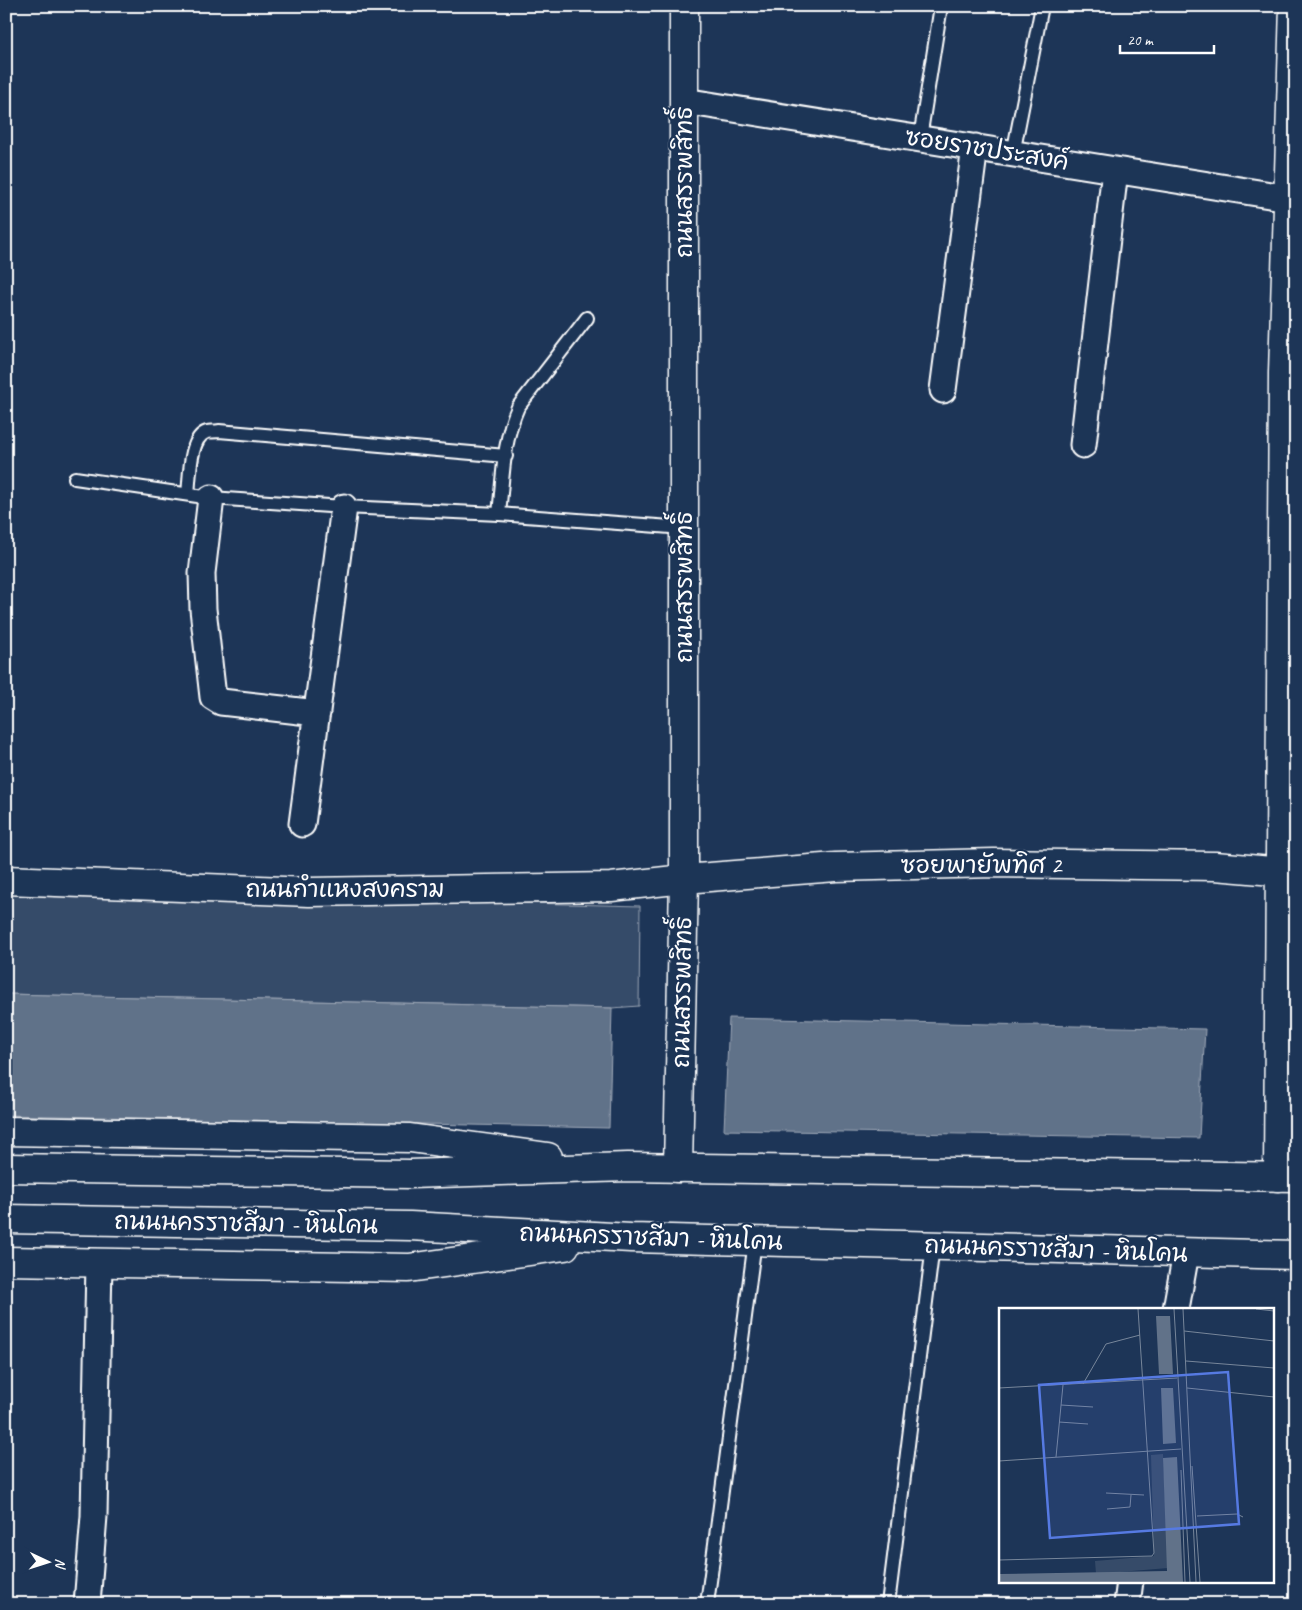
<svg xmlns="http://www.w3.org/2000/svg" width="1302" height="1610" font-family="Caveat,'Playpen Sans Thai',sans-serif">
	<rect width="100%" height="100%" fill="#1d3557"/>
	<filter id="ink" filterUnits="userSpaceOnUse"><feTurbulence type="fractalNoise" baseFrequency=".02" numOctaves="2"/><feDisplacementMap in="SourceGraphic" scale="10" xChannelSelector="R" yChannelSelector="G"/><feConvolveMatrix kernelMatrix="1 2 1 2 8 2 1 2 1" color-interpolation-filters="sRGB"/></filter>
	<g filter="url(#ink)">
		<path fill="#364b69" stroke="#9aa5b4" d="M6,889l634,17 -1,100 -27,2 -606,-14z"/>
		<path fill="#617289" stroke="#a0aab8" d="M6,994l606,14 -3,120 -603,-13z
			M729,1018l476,11 -6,109 -475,-8z"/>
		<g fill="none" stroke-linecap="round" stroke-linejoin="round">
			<g stroke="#fff" stroke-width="16">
				<path id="service" d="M920,138l21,-132
					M1013,154l29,-148
					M75,478l136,20 133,9 155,7 185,14
					M188,494c2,-16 1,-57 19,-62 3,-1 8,0 12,-1l287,25
					M499,514c4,-36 4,-74 19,-107l69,-89
					M707,1604l48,-363
					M888,1604l45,-358"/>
			</g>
			<g stroke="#fff" stroke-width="29">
				<path id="minor" d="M684,101l605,97
					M943,390l32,-243
					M1083,445l32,-275
					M211,498l-9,75 1,36 10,88 8,5 96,11
					M302,824l42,-317
					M1176,1309l10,-56
					M87,1604l7,-88 5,-253
					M1127,1604l3,-23"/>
			</g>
			<g stroke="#fff" stroke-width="31">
				<path id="tertiary" d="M6,880l303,12 302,-5 73,-8 152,-12 158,-4 221,3 81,7
					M678,1168l6,-289v-873
					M1278,1177l5,-804 11,-367"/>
			</g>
			<g stroke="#fff" stroke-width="31">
				<path id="primary" d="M6,1131l404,7 138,19
					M6,1168l404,6 218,-7 668,10
					M6,1219l404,7 221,12 665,17
					M6,1261l403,7 156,-22"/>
			</g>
			<use href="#service" stroke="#1d3557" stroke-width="12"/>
			<use href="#minor" stroke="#1d3557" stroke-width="25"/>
			<use href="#tertiary" stroke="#1d3557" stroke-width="28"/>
			<use href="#primary" stroke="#1d3557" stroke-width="28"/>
		</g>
	</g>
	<g text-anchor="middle" stroke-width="4.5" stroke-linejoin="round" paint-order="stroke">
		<g font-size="24" fill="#fff" stroke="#1d3557">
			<text transform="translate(987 149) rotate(9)" y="8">ซอยราชประสงค์</text>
			<text transform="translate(684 182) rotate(-90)" y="8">ถนนสรรพสิทธิ์</text>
			<text transform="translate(684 587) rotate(-90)" y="8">ถนนสรรพสิทธิ์</text>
			<text x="981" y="873">ซอยพายัพทิศ 2</text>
			<text x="345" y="897">ถนนกำแหงสงคราม</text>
			<text transform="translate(682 992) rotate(-89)" y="8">ถนนสรรพสิทธิ์</text>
			<text transform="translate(246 1223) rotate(1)" y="8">ถนนนครราชสีมา - หินโคน</text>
			<text transform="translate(651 1237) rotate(2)" y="8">ถนนนครราชสีมา - หินโคน</text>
			<text transform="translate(1056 1249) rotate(2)" y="8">ถนนนครราชสีมา - หินโคน</text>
		</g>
	</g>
	<g transform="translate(999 1308)">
		<rect width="275" height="275" fill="#1d3557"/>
		<path d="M164,146l5,114 -72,6 -1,-13 59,-5 -3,-101z" fill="#364b69"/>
		<path d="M157,8h14l3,58h-14zM162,80h12l3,55 -13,1zM178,149l6,125h-184v-8l168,-3 -4,-113z" fill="#617289"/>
		<path fill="none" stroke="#77869a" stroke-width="1" d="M175,1l16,273M184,1l13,273M257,1l18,2M185,23l90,10M187,53l88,7M84,76l23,-40 34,-9M0,80l178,-10M188,80l87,9M62,97l32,2M60,114l29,2M57,149l7,-72M0,153l182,-12M193,158l8,116M182,162l4,112M107,185l38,2M108,201l23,-2 1,-12M198,208l40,-2 6,3M0,252l153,-4 2,-3 -16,-244"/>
		<path fill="#567ae2" fill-opacity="0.15" stroke="#567ae2" stroke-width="2.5" d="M229,64l11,152 -189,14 -11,-153z"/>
		<rect width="275" height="275" fill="none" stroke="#fff" stroke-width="2.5"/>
	</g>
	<rect width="1302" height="1610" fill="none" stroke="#1d3557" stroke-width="25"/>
	<rect x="12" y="12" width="1277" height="1585" fill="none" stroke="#fff" stroke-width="2" filter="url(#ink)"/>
	<g transform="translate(48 1562) rotate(94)" stroke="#1d3557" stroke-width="4" paint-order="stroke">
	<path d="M0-4L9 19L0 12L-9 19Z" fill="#ffffff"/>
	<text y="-8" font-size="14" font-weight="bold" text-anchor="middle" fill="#ffffff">N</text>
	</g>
	<path d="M1120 45v8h94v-8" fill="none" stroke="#ffffff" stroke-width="2.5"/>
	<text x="1127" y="45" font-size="15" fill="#ffffff" stroke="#1d3557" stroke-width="4" paint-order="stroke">20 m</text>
</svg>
